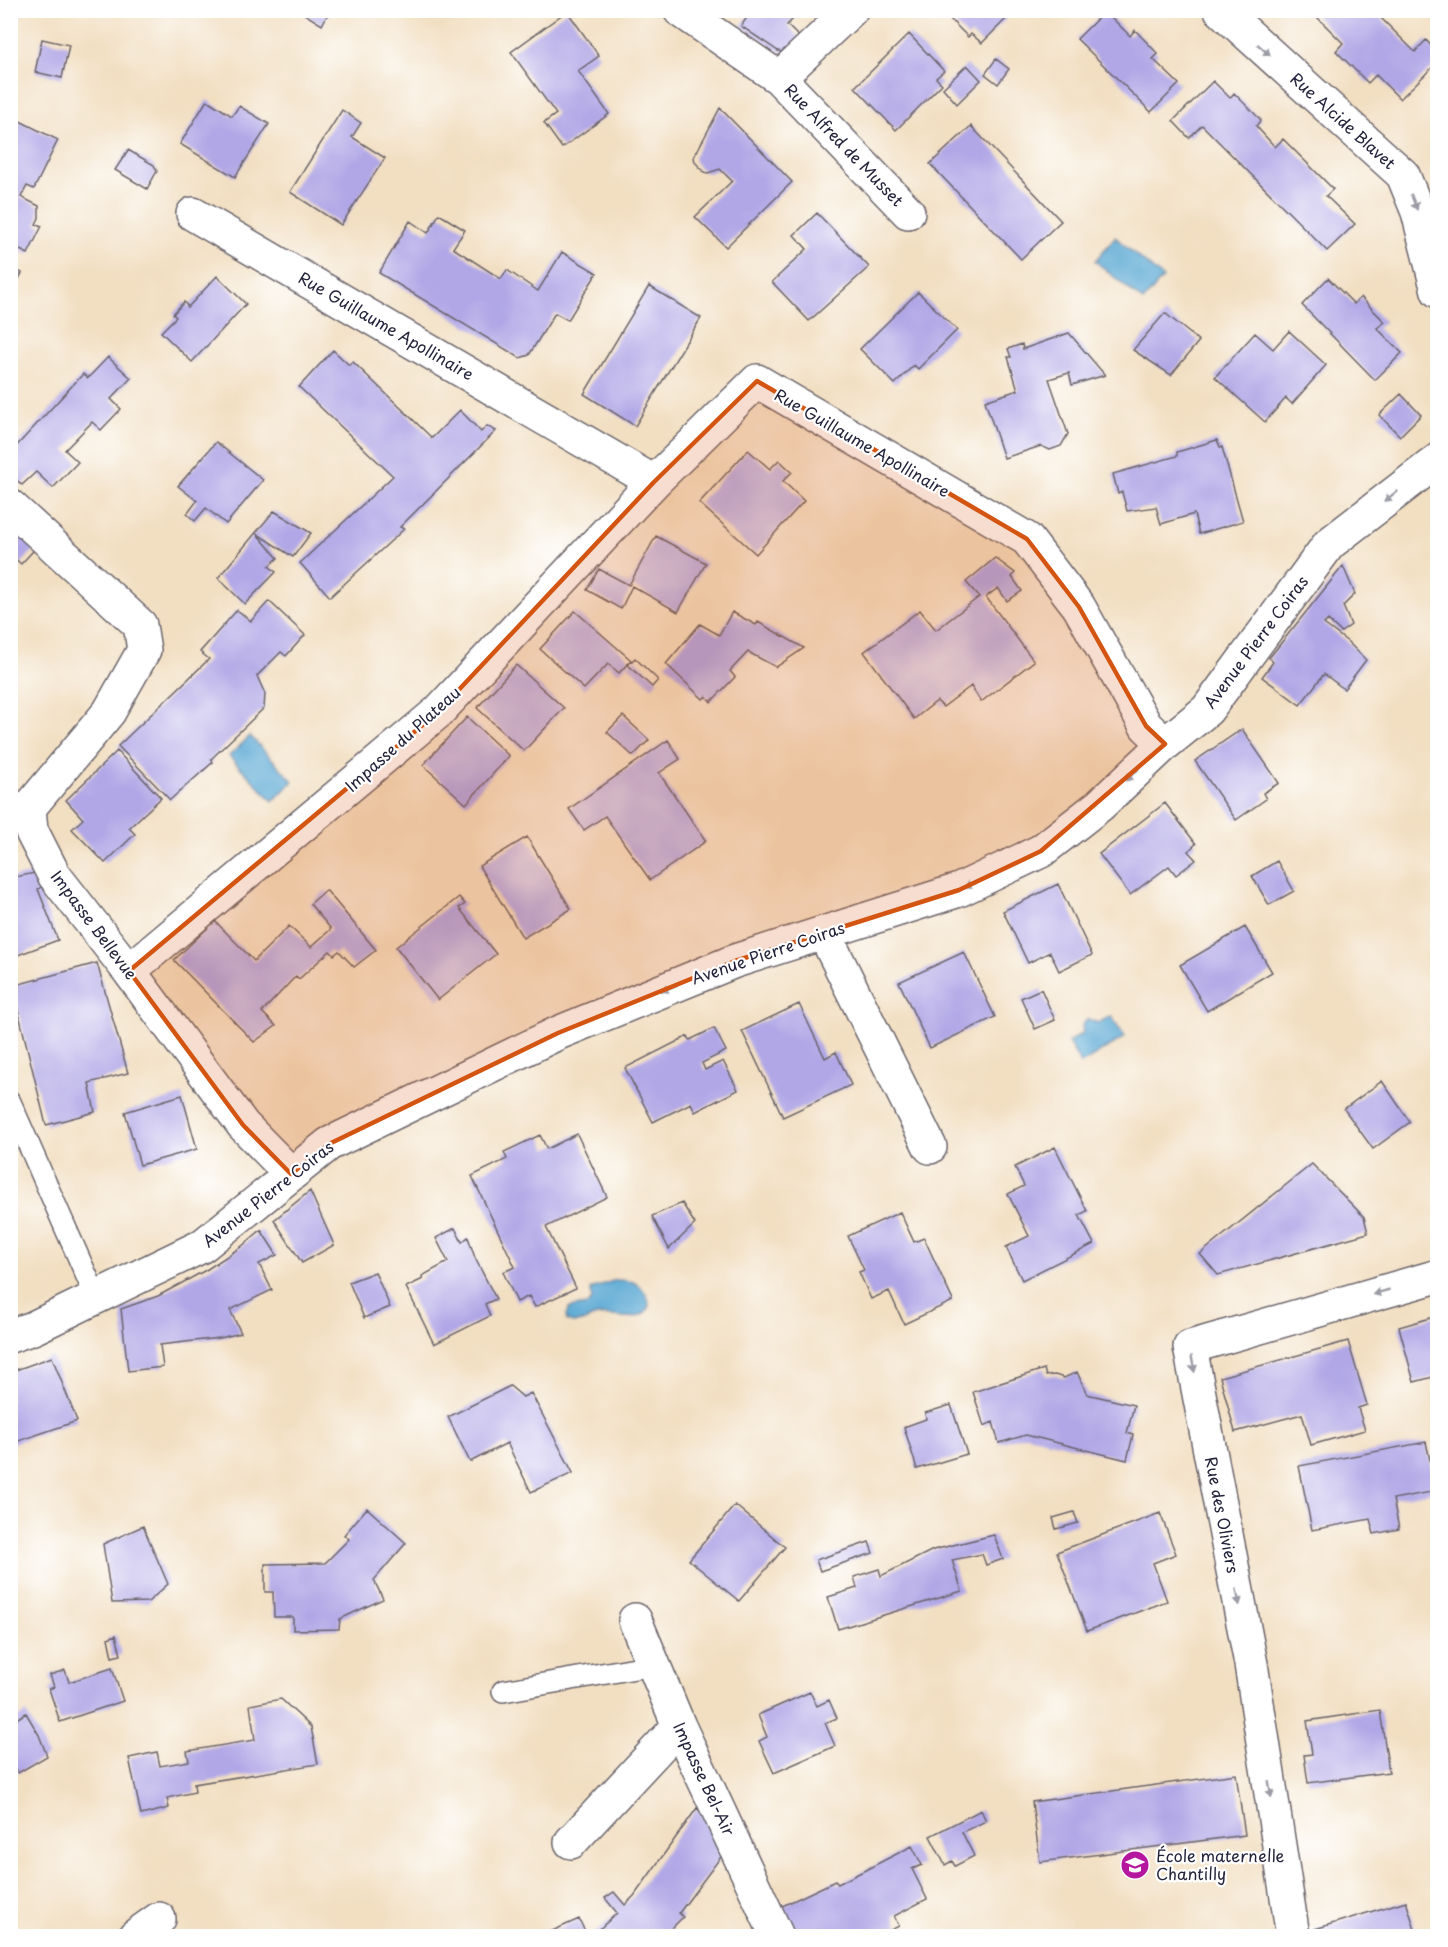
<svg xmlns="http://www.w3.org/2000/svg" width="1448" height="1947" font-family="'Playpen Sans',sans-serif">
	<rect width="100%" height="100%" fill="#fff"/>
	<filter id="ink" filterUnits="userSpaceOnUse"><feTurbulence type="fractalNoise" baseFrequency=".0167" numOctaves="2"/><feDisplacementMap in="SourceGraphic" scale="12" xChannelSelector="R" yChannelSelector="G"/><feConvolveMatrix kernelMatrix="1 2 1 2 8 2 1 2 1" color-interpolation-filters="sRGB"/></filter>
	<filter id="wash" filterUnits="userSpaceOnUse"><feTurbulence type="fractalNoise" baseFrequency=".008" numOctaves="4" result="noise"/><feDisplacementMap in="SourceGraphic" scale="24" xChannelSelector="R" yChannelSelector="G"/><feGaussianBlur stdDeviation="1.35" result="paint"/><feColorMatrix in="noise" values="0 0 0 0 0 0 0 0 0 0 0 0 0 0 0 0 0 1.4 0 .05"/><feComposite in="paint" operator="in"/></filter>
	<g filter="url(#wash)">
		<rect width="100%" height="100%" fill="#f2dfc2"/>
		<path fill="#5aa8d3" stroke="#3e6587" stroke-width="1.5" d="M1115,237l48,41 -20,23 -48,-40z
			M250,736l43,45 -20,20 -44,-45z
			M1111,1016l14,21 -44,27 -13,-22 15,-9 -1,-8 6,-6 10,4z
			M615,1280c6,0 13,0 18,2 13,6 24,26 7,33 -14,6 -27,-2 -42,1 -12,2 -18,11 -31,5l-1,-5 3,-8 18,-3 5,-5 -1,-11z"/>
		<g id="blocks">
			<path fill="#b1a7e6" d="M298,10h32l-8,15z
				M752,10h50l-15,15 19,19 -18,9 -10,-2 -37,-25z
				M941,10h57l8,9 -24,24 -11,-9 -3,3z
				M1310,10h63l42,42 11,-12 11,12v11l-37,36 -24,-24 -8,8 -32,-32 7,-8z
				M567,11l32,45 -21,15 31,43 -47,34 -18,-25 12,-9 -45,-62z
				M1105,11l25,25 5,-6 23,24 -5,5 26,25 -28,28 -74,-73z
				M909,34l35,37 -8,7 6,6 -46,46 -41,-43z
				M42,39l27,6 -7,33 -27,-6z
				M996,59l13,10 -11,15 -13,-10z
				M967,65l14,15 -24,24 -14,-16z
				M1213,81l17,17 4,-5 27,27 -5,6 19,21 8,-8 50,50 -7,7 29,28 -28,27 -125,-126 -13,13 -16,-17z
				M207,100l25,16 7,-10 30,18 -34,53 -55,-33z
				M720,108l72,74 -66,65 -31,-30 37,-36 -12,-12 -12,4 -4,-1 -9,-10 -1,-5z
				M342,110l19,13 -9,14 33,21 -44,67 -51,-33z
				M10,116l48,24 -24,49 -7,-3 -6,11 18,9v12l-3,6 6,2 -14,28 -18,-9z
				M971,126l90,95 -40,38 -91,-95z
				M128,150l26,15 3,6 -10,18 -32,-19z
				M817,213l52,54 -60,54 -37,-39 35,-33 -13,-14z
				M439,214l26,16 -12,18 48,31 6,-9 31,21 24,-39 35,21 -29,47 -13,-7 -26,42 -9,3 -141,-85 31,-52 18,12z
				M10,267l12,6 -12,23z
				M217,276l29,28 -54,58 -31,-30 15,-15 -3,-3 11,-12 4,5z
				M1328,278l26,26 7,-7 12,13 12,12 -8,6 25,25 -27,27 -73,-75z
				M649,286l52,32 -66,108 -51,-32z
				M918,292l39,38 -39,39 -4,-4 -19,19 -35,-35z
				M1165,313l34,28 -28,34 -38,-25z
				M1289,331l37,34 -34,39 -6,-6 -21,24 -50,-45 40,-44 18,16z
				M1069,333l36,42 -33,10 -3,-12 -20,6 19,55 -7,12 -11,4 -9,-4 -37,12 -19,-57 33,-11 -10,-33h3l-3,-8 14,-5 1,5z
				M333,350l16,15 4,-3 79,76 28,-28 21,22 6,-6 9,5 -96,96 4,2 -74,68 -30,-34 93,-87 -94,-89z
				M108,357l23,21 -20,21 10,10 -20,21 -9,-8 -27,28 13,12 -25,26 -17,-16 -14,13 -12,-11v-21l73,-79 5,4z
				M1401,394l20,21 -21,21 -21,-21z
				M1217,440l3,7h2l21,74 -44,13 -5,-20 -33,10 -5,-17 -29,4 -5,-19 -4,2 -5,-20 64,-18v-4z
				M216,442l47,38 -37,44 -20,-16 -11,13 -8,-7 10,-13 -19,-15z
				M748,450l22,19 9,-9 13,12 -9,9 21,20 -48,53 -57,-51z
				M274,511l37,22 -18,24 -37,-24 22,25 -9,8 7,6 -31,32 -27,-26z
				M10,528l33,12 -22,24 -11,-10z
				M656,536l50,27 -28,49 -46,-26 -11,23 -34,-19 12,-21 30,16z
				M995,558l20,15 -3,4 10,14 -15,10 -9,-13 -12,9 48,64 -53,41 -10,-16 -28,21 -6,-6 -23,18 -50,-67 56,-42 16,20 43,-33 -13,-15z
				M1343,566l12,28 -12,12 8,19 -10,7 -13,-12 -4,4 24,18 18,18 -22,29 -20,-15 -24,31 -38,-28 11,-15 -4,-4z
				M269,601l36,34 -19,21 -5,-4 -24,24 8,18 -1,14 -53,51 2,3 -43,38 -52,-54 91,-87 -9,-7 37,-42 14,11z
				M575,611l56,49 -12,13 -11,-9 -24,25 -44,-40z
				M732,612l24,13 2,-3 46,26 -28,19 -28,-15 -18,19 5,6 -24,25 -5,-6 -3,3 -37,-35 34,-40 19,11z
				M635,658l23,22 -6,7 -24,-22z
				M516,665l48,43 -40,43 -47,-43z
				M623,716l26,24 -16,16 -26,-24z
				M467,717l42,39 -43,48 -43,-39z
				M1242,729l37,54 -16,10 3,6 -30,21 -41,-59z
				M668,740l12,19 -21,14 47,68 -56,39 -45,-64 -21,14 -15,-21z
				M117,751l44,47 -32,30 6,6 -30,29 -33,-34 11,-10 -17,-19z
				M1165,803l31,41 -8,7 8,9 -20,15 -7,-9 -39,29 -31,-41z
				M527,837l44,72 -48,29 -44,-72z
				M1277,861l17,30 -25,14 -17,-29z
				M40,872l9,11 -11,6 20,51 -48,18v-80z
				M1058,884l34,71 -33,16 -9,-19 -22,11 -25,-52z
				M326,890l50,60 -22,17 -15,-16 -5,4 -4,-4 -31,28 -3,-3 -34,36 14,14 -22,16 -80,-82 41,-39 39,40 35,-35 22,21 20,-18 -21,-25z
				M459,897l6,7 -6,4 37,46 -58,46 -42,-53z
				M1245,927l27,45 -65,39 -27,-46z
				M964,952l31,65 -65,31 -31,-66z
				M97,963l31,110 -39,10 6,29 -49,13 -34,-139z
				M1041,989l14,31 -20,9 -14,-31z
				M799,1004l26,54 11,-6 15,33 -68,32 -41,-86z
				M714,1028l12,23 -24,12 3,7 18,-9 15,29 -43,22 -4,-9 -38,19 -28,-54 63,-32 2,4z
				M1382,1081l28,41 -37,27 -29,-40z
				M182,1095l15,54 -57,16 -15,-53z
				M577,1134l30,63 -61,30 30,61 -41,19 -6,-11 -12,6 -14,-30 12,-5 -43,-91 35,-17 -3,-7 36,-17 7,14z
				M1055,1147l32,64 -8,4 15,29 -72,36 -16,-33 23,-11 -21,-42 16,-8 -9,-19z
				M1312,1164l52,53 4,16 -150,42 -18,-21z
				M310,1191l24,54 -32,18 -28,-43z
				M682,1203l13,21 -26,25 -17,-33z
				M900,1212l14,30 10,-4 29,63 -49,23 -15,-33 -18,8 -12,-27 5,-2 -16,-34z
				M455,1228l7,14 6,-5 7,21 21,41 -11,5 5,12 -56,28 -28,-57 17,-8 -1,-3 26,-14 -12,-24z
				M261,1230l16,25 -18,9 13,26 -42,20 11,23 -21,5 -60,7 3,22 -35,4 -7,-62 37,-13 48,-26 35,-23z
				M375,1272l15,35 -26,11 -15,-36z
				M1437,1316v60l-23,6 -15,-55z
				M1348,1341l19,64 -9,3 7,22 -54,15 -9,-31 -67,18 -15,-55z
				M52,1357l25,64 -67,23v-72z
				M1044,1369l2,7 9,-1 9,3 13,-6 10,22 47,11 -7,28 6,2 -6,25 -101,-25 -27,8 -6,-21 -9,4 -11,-34z
				M510,1386l13,11 8,-4 42,80 -42,19 -24,-49 -37,19 -22,-45z
				M951,1405l16,49 -50,15 -13,-42 22,-8 -1,-6z
				M1426,1442l11,49 -44,8 6,30 -25,5 -4,-15 -58,11 -13,-64z
				M735,1505l50,42 -46,54 -50,-41z
				M367,1508l39,35 -32,37 9,19 -43,20 -1,10 -46,1v-13h-19l-1,-25h-8v-28l60,-1 24,-24 -5,-4z
				M1074,1512l4,11 -22,6 -3,-11z
				M1160,1513l16,41 -23,9 14,38 -80,30 -30,-79z
				M143,1526l25,58 -20,18 -36,1 -9,-59z
				M994,1535l9,24 -17,6 -4,-11 -30,6 10,31 -124,38 -10,-32 29,-9 -3,-11 25,-8 2,7 52,-26z
				M869,1542l4,11 -53,18 -4,-11z
				M116,1635l5,20 -9,2 -4,-19z
				M112,1668l11,33 -63,21 -11,-33 5,-2 -4,-12 15,-5 4,12z
				M810,1692l7,14 12,-6 8,18 -12,5 10,23 -61,27 -15,-32 8,-4 -9,-22z
				M281,1699l30,28 7,37 -124,20 1,8 -28,6 2,10 -28,7 -12,-57 28,-6 3,14 29,-5 -2,-10 68,-11 -5,-35z
				M1380,1710l9,62 -81,11 -4,-28 8,-1 -5,-33z
				M26,1713l13,22 8,21 -29,17 -8,-12v-38z
				M1236,1774l9,61 -205,27 -8,-60z
				M697,1808l28,29 4,9 -50,67 4,4 -19,19h-72l25,-23 -12,-15 9,-6 11,13 9,-9z
				M981,1810l5,11 -24,11 12,24 -19,10 -3,-5 -7,4 -15,-29z
				M912,1846l10,19 -10,4 15,30 -33,17 5,10 -20,10h-84l-15,-29 55,-26 3,3z
				M1406,1901l11,35h-99l-3,-7z
				M579,1919l8,17h-46z"/>
		</g>
	</g>
	<g filter="url(#ink)">
		<use href="#blocks" fill-opacity="0" stroke="#6b646a" stroke-width="1.5"/>
		<g fill="none" stroke-linecap="round" stroke-linejoin="round">
			<g stroke="#6b646a" stroke-width="24">
				<path id="service" d="M10,1102l86,195
					M503,1691l150,-26"/>
			</g>
			<g stroke="#6b646a" stroke-width="36">
				<path id="minor" d="M680,10l99,68 129,134
					M1221,10l182,165 15,37 20,79
					M779,78l72,-68
					M193,214l461,268
					M10,506l130,119 4,25 -35,62 -80,96 2,22 23,45 75,96 114,154 48,49
					M824,933l106,214
					M129,971l309,-259 216,-230 103,-101 270,158 52,68 67,119 19,18
					M10,1336l23,-8 169,-82 127,-102 229,-111 177,-72 224,-71 82,-39 59,-46 65,-61 42,-34 122,-166 109,-84
					M635,1620l44,106 98,210
					M571,1842l108,-116
					M135,1936l24,-17
					M1293,1936l-42,-272 -61,-317 248,-71"/>
			</g>
			<use href="#service" stroke="#fff" stroke-width="21"/>
			<use href="#minor" stroke="#fff" stroke-width="33"/>
		</g>
		<defs><path id="oneway-solid" d="M-6-.8H1V-3.2L6.5 0L1 3.2V.8H-6Z" transform="scale(1.5)"/></defs>
		<g fill="#9c9ca7">
			<use href="#oneway-solid" transform="translate(1264 50) rotate(42)"/>
			<use href="#oneway-solid" transform="translate(1414 202) rotate(68)"/>
			<use href="#oneway-solid" transform="translate(1391 496) rotate(142)"/>
			<use href="#oneway-solid" transform="translate(1132 775) rotate(137)"/>
			<use href="#oneway-solid" transform="translate(972 884) rotate(154)"/>
			<use href="#oneway-solid" transform="translate(669 988) rotate(158)"/>
			<use href="#oneway-solid" transform="translate(1381 1292) rotate(164)"/>
			<use href="#oneway-solid" transform="translate(1193 1364) rotate(79)"/>
			<use href="#oneway-solid" transform="translate(1238 1597) rotate(79)"/>
			<use href="#oneway-solid" transform="translate(1270 1789) rotate(81)"/>
		</g>
	</g>
	<path fill="#d45411" fill-opacity="0.2" stroke="#d45411" stroke-width="4.5" stroke-linejoin="round" d="M757,381l270,158 52,68 67,119 19,18 -124,107 -82,39 -224,71 -177,72 -229,111 -38,30 -48,-49 -114,-154 309,-259 216,-230z"/>
	<defs>
		<g id="school-disc" transform="scale(1.5)"><circle r="9.5" fill="#b5179e" stroke="#fff"/><path d="M0-5L7-2L0 1L-7-2ZM-4 1L0 2.5L4 1V4Q0 6-4 4Z" fill="#fff"/></g>
	</defs>
	<g fill-rule="evenodd">
		<use href="#school-disc" x="1135" y="1865"/>
	</g>
	<g text-anchor="middle" stroke-width="4.5" stroke-linejoin="round" paint-order="stroke">
		<g font-size="16" fill="#22223b" stroke="#fff">
			<text transform="translate(1343 121) rotate(42)" y="6">Rue Alcide Blavet</text>
			<text transform="translate(844 145) rotate(46)" y="6">Rue Alfred de Musset</text>
			<text transform="translate(386 326) rotate(30)" y="6">Rue Guillaume Apollinaire</text>
			<text transform="translate(862 443) rotate(30)" y="6">Rue Guillaume Apollinaire</text>
			<text transform="translate(1256 642) rotate(-53)" y="6">Avenue Pierre Coiras</text>
			<text transform="translate(403 739) rotate(-42)" y="6">Impasse du Plateau</text>
			<text transform="translate(94 925) rotate(53)" y="6">Impasse Bellevue</text>
			<text transform="translate(768 953) rotate(-19)" y="6">Avenue Pierre Coiras</text>
			<text transform="translate(268 1194) rotate(-38)" y="6">Avenue Pierre Coiras</text>
			<text transform="translate(1222 1515) rotate(79)" y="6">Rue des Oliviers</text>
			<text transform="translate(704 1779) rotate(65)" y="6">Impasse Bel-Air</text>
		</g>
		<g font-size="16" fill="#22223b" stroke="#fff" text-anchor="start">
			<text x="1156" y="1862">École maternelle<tspan x="1156" dy="18">Chantilly</tspan></text>
		</g>
	</g>
	<rect width="1448" height="1947" fill="none" stroke="#fff" stroke-width="36"/>
</svg>
